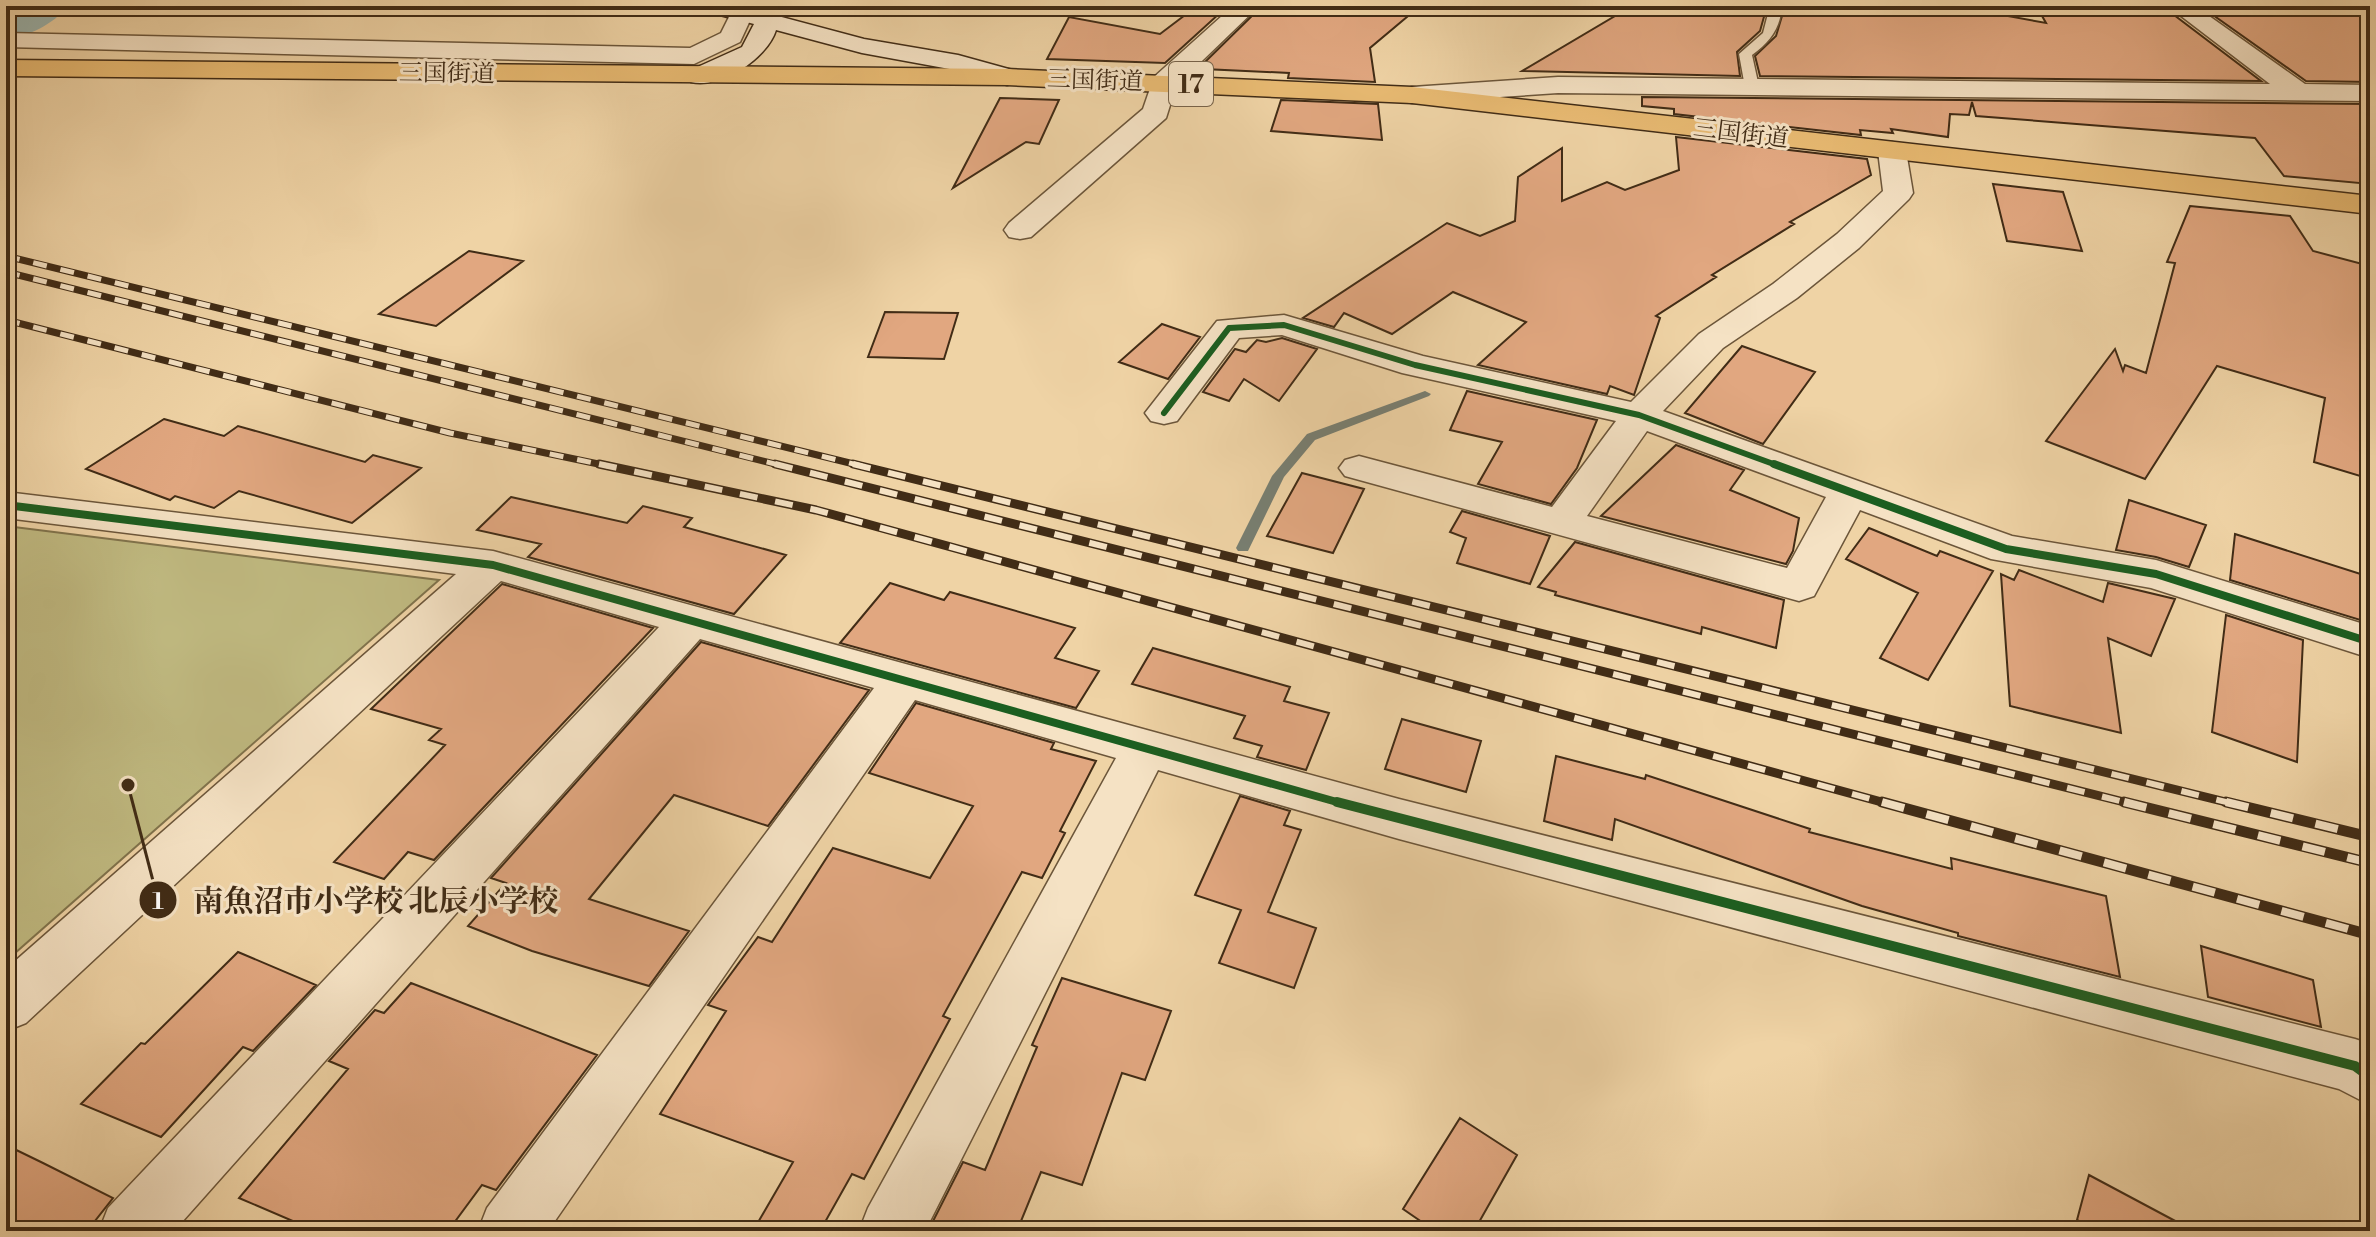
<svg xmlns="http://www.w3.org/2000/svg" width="2376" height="1237" font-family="'Libre Bodoni','Noto Serif JP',serif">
	<rect width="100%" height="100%" fill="#efd3a5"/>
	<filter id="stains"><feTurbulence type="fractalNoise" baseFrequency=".0025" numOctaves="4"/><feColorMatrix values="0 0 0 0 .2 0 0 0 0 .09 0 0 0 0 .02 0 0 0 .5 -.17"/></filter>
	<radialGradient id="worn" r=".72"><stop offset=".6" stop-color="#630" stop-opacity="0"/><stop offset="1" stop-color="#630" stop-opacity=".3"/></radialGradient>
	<path fill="#c0ba81" stroke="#80734c" stroke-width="2" d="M6,526l433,54 -433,381z"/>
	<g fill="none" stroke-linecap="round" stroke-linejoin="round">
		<path fill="#787f72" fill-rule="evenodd" d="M1425,391l6,3 -2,2 -114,44 -31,37 -36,74h-10l-2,-3 36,-72 35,-42z"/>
		<path fill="#9cb6b0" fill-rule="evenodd" d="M67,6c-13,19 -39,29 -61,35v-34z"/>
	</g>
	<path fill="#e1a780" stroke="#412c16" stroke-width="2" d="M1262,6h158l-50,42 5,34 -87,-4 1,-5 -85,-4 2,-8z
		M1632,6h135l-7,25 -23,21 3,24 -218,-5z
		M1785,6h88l37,6 3,-6h40l93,17 -9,-16 107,2 7,6h23l87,66 -501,-5 -5,-20 21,-20z
		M1193,9l27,4 -55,50 -118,-4 22,-42 91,17z
		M2213,15l157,1v66l-64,-1z
		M1642,97l728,7v80l-86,-8 -29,-38 -279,-22 -4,-14 -3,13 -19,-1 -2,23 -57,-8 2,4 -33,-3 1,5 -187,-21v-5l-32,-3z
		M1000,98l59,2 -20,44 -13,-2 -73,46z
		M1281,100l97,4 4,36 -111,-9z
		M1676,137l191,22 4,16 -81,47 4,2 -82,51 4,2 -60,39 4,2 -26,77 -24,-9 -3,8 -129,-29 48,-43 -73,-30 -61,42 -48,-21 -10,14 -31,-9 144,-95 33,13 35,-15 3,-44 44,-29v53l45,-19 18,8 54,-20z
		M1993,184l70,8 19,59 -75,-10z
		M2190,206l100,10 23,35 57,15v213l-56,-17 11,-64 -108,-32 -72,113 -99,-38 69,-92 8,22 2,-6 21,8 29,-110 -8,-1z
		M469,251l54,10 -87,65 -57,-12z
		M885,312l73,1 -14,46 -76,-2z
		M1162,324l38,13 -32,42 -49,-17z
		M1282,338l35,11 -38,52 -35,-22 -15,22 -26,-9 32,-43 11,3 11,-12 9,2z
		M1742,346l73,26 -52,72 -78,-31z
		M1467,391l130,29 -20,48 -26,36 -73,-20 24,-42 -52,-12z
		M164,419l60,17 14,-10 127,36 8,-7 48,13 -69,55 -113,-32 -25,17 -39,-12 -5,4 -84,-31z
		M1676,445l68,25 -14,20 69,28 -6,33 -7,13 -185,-48z
		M1302,473l62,16 -31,64 -66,-17z
		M511,497l116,26 16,-17 49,12 -8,9 102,28 -52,59 -206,-57 13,-13 -64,-14z
		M2129,500l77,25 -17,42 -33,-10 -40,-7z
		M1462,511l88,25 -20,48 -73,-21 9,-25 -16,-6z
		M1869,528l68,28 3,-5 53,20 -65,109 -48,-22 38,-65 -72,-34z
		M2235,534l135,43v46l-140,-43z
		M1575,542l209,58 -8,48 -74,-21 -1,7 -146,-39 1,-3 -18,-5z
		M2019,570l84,32 5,-19 67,16 -24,57 -43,-18 13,95 -111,-27 -9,-132 13,6z
		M890,583l54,17 6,-8 125,36 -20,30 44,13 -23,37 -236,-65z
		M502,584l151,44 -219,232 -26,-8 -24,27 -50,-17 111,-117 -16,-5 12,-11 -70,-20z
		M2226,615l77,25 -6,122 -85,-30z
		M701,642l168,48 -101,136 -94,-31 -85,104 100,32 -40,55 -117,-35 -64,-25 38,-43 -15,-5z
		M1153,648l137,39 -6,14 45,12 -23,57 -49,-13 5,-11 -28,-8 11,-22 -113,-32z
		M916,703l138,40 -3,6 45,12 -36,70 5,2 -23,45 -20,-6 -79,144 7,3 -86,160 -12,-5 -32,57h-67l40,-69 -133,-48 66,-103 -18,-6 50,-68 14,5 61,-94 97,30 43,-72 -104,-33z
		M1402,719l79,22 -15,51 -81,-23z
		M1556,756l89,23 1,-4 164,54 -1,3 143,37 -1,-11 155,38 14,81 -162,-41v-3l-96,-27 -247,-87 -3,21 -68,-19z
		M1240,796l50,15 -6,14 17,5 -33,82 48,16 -22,60 -75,-25 22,-53 -46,-15z
		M2201,946l112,34 8,47 -113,-30z
		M238,952l78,33 -63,66 -10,-4 -82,90 -80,-33 60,-61 4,1z
		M1062,978l109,33 -26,69 -23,-7 -40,112 -41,-13 -24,59h-89l35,-69 22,8 52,-123 -5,-2z
		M411,983l186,72 -101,135 -14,-5 -34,46h-132l-77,-33 109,-129 -19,-8 46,-51 9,3z
		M1460,1118l57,37 -43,76h-39l-32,-22z
		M6,1145l37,18 70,35 -26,33h-81z
		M2089,1175l105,56h-96l-21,-11z"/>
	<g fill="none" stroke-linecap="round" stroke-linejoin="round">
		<g stroke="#6c563a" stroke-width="3">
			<path id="lane" d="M6,6h13l-13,8z
				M1770,6h12c-2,23 -12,36 -30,49l7,32 -7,4 -7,-4 -6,-33 24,-21z"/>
		</g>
		<g stroke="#6c563a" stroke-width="3">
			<path id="street" d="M1233,6h26l-83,80 -10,32 -135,119 -11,2 -11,-2 -5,-7 5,-7 134,-114 11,-32z
				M2168,6h27l110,78 65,1v16l-812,-8 -146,10 -9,-2 -4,-6 4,-6 9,-2 146,-10 712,7z
				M741,7l8,2 4,5 -13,28 -46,22 -688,-17v-14l684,15 31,-15 12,-24z
				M1892,142l10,3 4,6 7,42 -4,6 -50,49 -62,50 -74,50 -60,63 349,125 144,24 214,66v32l-219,-70 -160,-29 -131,-49 -46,86 -15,5 -454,-125 -6,-8 6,-8 14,-4 193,51 64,-86 -214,-48 -120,-38 -43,3 -62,83 -13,3 -13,-3 -6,-8 72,-92 67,-6 139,41 208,46 68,-68 74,-50 64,-50 46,-43 -5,-40 4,-6zM1647,431l179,66 -39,71 -200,-52z
				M6,492l487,59 906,248 956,240 15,5v61l-31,-16 -940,-250 -241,-69 -233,461h-66l9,-23 248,-450 -201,-58 -367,531h-70l9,-23 387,-520 -174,-49 -526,592h-75l9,-23 551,-581 -158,-46 -475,442 -20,8v-62l450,-395 -450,-56z"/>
		</g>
		<g stroke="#412c16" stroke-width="3">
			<path id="secondary" d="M701,6h39l124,33 94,16 58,16 4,6 -4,6 -9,2 -52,-15 -93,-17 -86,-23c-9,29 -56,59 -85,52l-4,-6 4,-6 51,-23 12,-23 -49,-13z"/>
		</g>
		<g stroke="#412c16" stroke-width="3">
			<path id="highway" d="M6,60l1001,9 405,18 958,109v18l-958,-111 -405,-18 -1001,-9z"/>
		</g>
		<use href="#lane" fill="#f5e2c4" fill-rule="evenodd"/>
		<use href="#street" fill="#f5e2c4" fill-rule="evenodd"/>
		<use href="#secondary" fill="#f5e2c4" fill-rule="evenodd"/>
		<use href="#highway" fill="#e8ba72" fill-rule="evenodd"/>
		<g stroke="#412c16" stroke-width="7">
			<path id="rail-far2" d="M6,256l856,210
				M6,272l777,194
				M6,320l444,113 158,33"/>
		</g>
		<g stroke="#412c16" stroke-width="9">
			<path id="rail-far1" d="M599,464l217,46 1073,294
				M775,464l1357,340
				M853,464l1381,340"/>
		</g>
		<g stroke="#412c16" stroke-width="11">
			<path id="rail" d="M1882,802l488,133
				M2124,802l246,61
				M2226,802l144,35"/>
		</g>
		<use href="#rail-far2" stroke="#f5e2c4" stroke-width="5" stroke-dasharray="14" stroke-linecap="butt"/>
		<use href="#rail-far1" stroke="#f5e2c4" stroke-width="6" stroke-dasharray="18" stroke-linecap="butt"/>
		<use href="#rail" stroke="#f5e2c4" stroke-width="8" stroke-dasharray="23" stroke-linecap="butt"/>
		<g stroke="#f5e2c4" stroke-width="10">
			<path id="cycleway-far2" d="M1164,413l65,-85 55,-3 131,40 224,50 140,51"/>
		</g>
		<g stroke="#f5e2c4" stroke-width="13">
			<path id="cycleway-far1" d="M1774,464l232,85 150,25 214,68
				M6,505l487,60 851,239"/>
		</g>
		<g stroke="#f5e2c4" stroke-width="15">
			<path id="cycleway" d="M1337,802l1018,264 15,11"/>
		</g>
		<use href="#cycleway-far2" stroke="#1b5e20" stroke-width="6"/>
		<use href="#cycleway-far1" stroke="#1b5e20" stroke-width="8"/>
		<use href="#cycleway" stroke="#1b5e20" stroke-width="10"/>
	</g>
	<g text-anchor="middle" stroke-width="6" stroke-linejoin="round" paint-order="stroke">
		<g font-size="24" fill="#412c16" stroke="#f5e2c4">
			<text transform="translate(447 73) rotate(1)" y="8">三国街道</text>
			<text transform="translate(1095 80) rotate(2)" y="8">三国街道</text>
			<text transform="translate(1741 133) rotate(7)" y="8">三国街道</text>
		</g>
		<rect fill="#f5e2c4" stroke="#77634a" stroke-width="2" x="1169" y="62" width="44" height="44" rx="6"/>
		<g font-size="26" font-weight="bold" fill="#412c16">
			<text x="1191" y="93">17</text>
		</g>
	</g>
	<path fill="none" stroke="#412c16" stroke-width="3" d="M128 785L158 900"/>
	<g fill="#412c16" stroke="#f5e2c4" stroke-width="3">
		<circle cx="128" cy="785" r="8"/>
		<circle cx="158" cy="900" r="20"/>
	</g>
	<g font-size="24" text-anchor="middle" font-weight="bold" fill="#fff">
		<text x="158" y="909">1</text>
	</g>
	<g font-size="30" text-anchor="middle" font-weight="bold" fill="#412c16" stroke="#f5e2c4" stroke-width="6" stroke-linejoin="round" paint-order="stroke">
		<text x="376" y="911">南魚沼市小学校 北辰小学校</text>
	</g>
	<rect width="2376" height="1237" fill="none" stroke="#efd3a5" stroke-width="32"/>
	<rect x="8" y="8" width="2360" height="1221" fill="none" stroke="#412c16" stroke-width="4"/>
	<rect x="16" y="16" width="2344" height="1205" fill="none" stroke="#412c16" stroke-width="2"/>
	<rect width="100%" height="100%" filter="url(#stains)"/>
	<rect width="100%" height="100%" fill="url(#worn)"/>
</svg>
